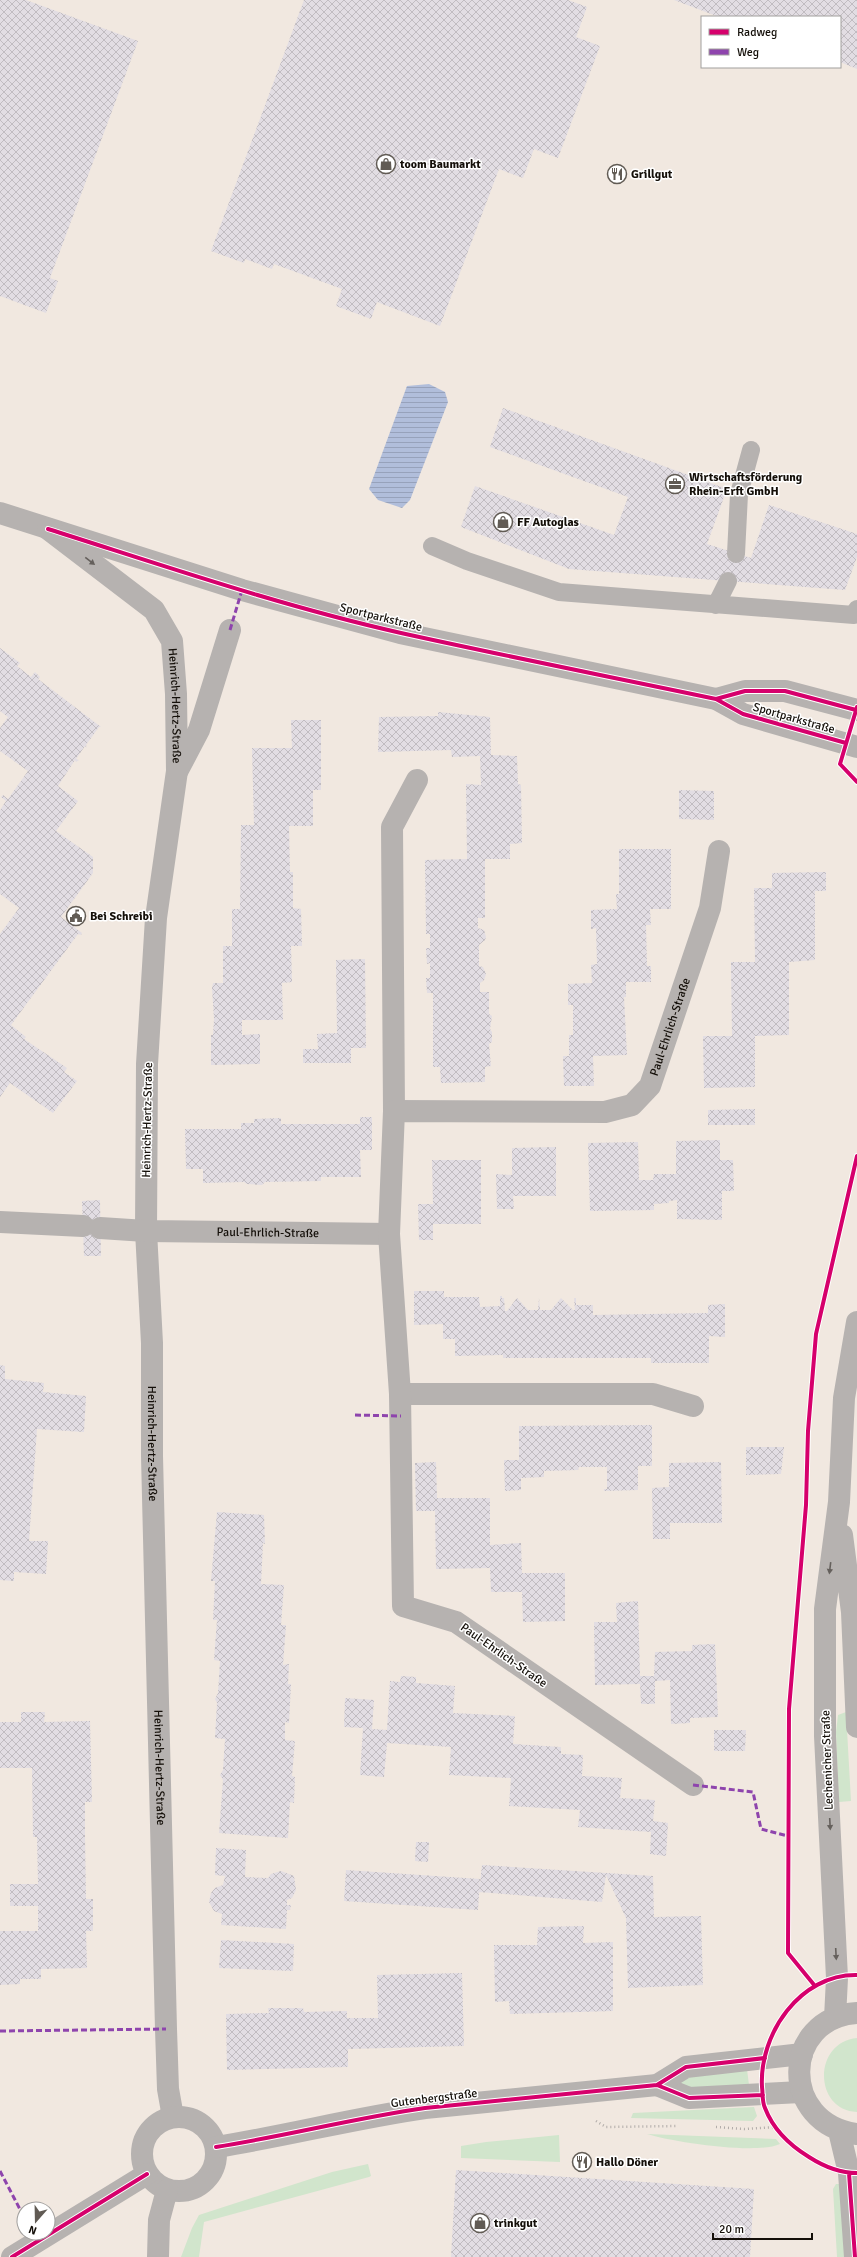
<svg xmlns="http://www.w3.org/2000/svg" width="857" height="2257" font-family="Signika,sans-serif">
	<defs>
		<pattern id="water-rules" width="6" height="5" patternUnits="userSpaceOnUse"><rect width="6" height="5" fill="#b1bedb"/><path d="M0 2.5h6" fill="none" stroke="#97a2bb"/></pattern>
		<pattern id="building-cross-hatch" width="8" height="8" patternUnits="userSpaceOnUse"><rect width="8" height="8" fill="#e2dde3"/><path d="M0 0l8 8M0 8l8-8" fill="none" stroke="#c1bcc1"/></pattern>
	</defs>
	<rect width="100%" height="100%" fill="#f1e8e0"/>
	<path fill="#d1e5cc" d="M846,1712l5,89 -12,1 -3,-70 2,-17z
		M857,2038v74c-44,-2 -44,-70 0,-74z
		M747,2069l2,16 -72,3 -3,-9z
		M754,2107l3,9 -4,5 -122,-3 2,-5z
		M647,2134l129,5 4,5c-23,11 -108,-2 -133,-10z
		M559,2135l1,27 -99,-4v-12l25,-4z
		M368,2164l3,12 -2,1 -165,45 -5,35h-18l11,-29 7,-13 133,-43z
		M836,2184h4l6,73h-9l-4,-68z"/>
	<path fill="url(#water-rules)" d="M429,384l16,8 3,10 -38,98 -8,8 -24,-8 -9,-11 38,-103z"/>
	<path fill="url(#building-cross-hatch)" d="M0,0h26l112,41 -88,237 8,3 -12,32 -46,-17z
		M304,0h264l19,7 -11,30 24,9 -42,112 -24,-9 -11,29 -24,-9 -59,157 -63,-24 -6,17 -35,-13 6,-17 -68,-25 -2,5 -27,-10 -1,4 -33,-12z
		M674,0h183v69l-17,-7v-45h-121z
		M503,408l224,81 -20,55 44,14 18,-53 88,29v23l-12,33 -276,-21 -108,-42 14,-41 139,49 14,-38 -138,-50z
		M0,648l20,15 -3,3 14,11 4,-5 5,5 -2,2 63,48h-2l-13,18 1,3 -2,-2 -9,13 3,1 -3,2 -1,-2 -17,26 20,15 -22,30 37,26v16l-32,44 21,16 -1,2 -3,-1 -67,91 15,12 -2,2 43,29 -3,4 13,9 -24,32 -43,-30 -10,14v-163l19,-26 -19,-14v-84l6,-9 -5,-4 2,-2 5,4 20,-28 -28,-20v-23l8,-11 -8,-6z
		M438,712l52,5 1,38 26,1 1,28 3,1 1,58 -12,1v15h-25v59h-7v10l6,2 2,7 -1,3 -6,5v21l4,1 3,7 -2,6 -4,3v9h9v22l3,2 -2,13 2,3v10l-3,2 2,22 -6,1v15l-44,1 -1,-16h-7v-74h-6l-1,-15h4v-15l-3,1 -1,-16h4v-14h-4l-1,-74 42,-1 -1,-75 15,1 -1,-29 -28,1 -1,-7 -73,2 1,-35 59,-1z
		M291,720h30v70h-8v36h-24l1,46h3v36l8,1 1,37h-11l1,36 -10,1 1,37h-41v15l18,-1v30l-49,1v-30h2l1,-16 -2,-31 1,-5h10v-37h9v-37h8l1,-84h13l-2,-77h40z
		M679,790l35,1v29l-35,-1z
		M619,849h52v60h-21l1,16h-5l1,41h4v16h-25v15h-2l3,58 -34,1 1,30h-30l-1,-30h6v-21h4v-30h-5v-21l24,-1 -1,-18 6,-1 -1,-36 -5,1v-19l26,-1 -1,-15h3z
		M826,872v19h-11v69l-26,2v73l-34,1v51l-51,1 -1,-52h29l-1,-74h24l-1,-74h18v-15z
		M365,959l1,89h-15v15h-48v-14h15l-1,-15 20,-1 -1,-73z
		M755,1109v16h-47v-15z
		M360,1117h12v33h-12l1,27h-40v4l-56,1 -3,3 -15,-1 -3,-2 -41,1v-14h-17l-1,-40h56v-6h13v-4l27,-1v6h79z
		M720,1140v20h13l1,31h-12v29l-45,-1v-19l-8,1v2l-15,1v6l-64,1 -2,-68 50,-1 1,38h14l1,-6h22v-33z
		M556,1147v49h-43l1,13h-17l-1,-35 16,1v-27z
		M432,1160h49v64h-48v16h-14l-1,-36h15z
		M100,1200l1,56h-17l-2,-55z
		M414,1291h30v6h35l1,10 20,-1v-10h2v2h2l1,13h2l10,-13 11,12h10l1,-12 1,12h11l10,-12 12,12h2l-1,-12h2v7h17v10l115,-2v-8l17,-1v33l-16,-1v27h-58v-5h-148v-3l-48,1v-17h-12v-15l-29,1z
		M0,1365l5,1v13l39,4 -1,9 43,4 -2,36 -47,-3 -8,112h19l-2,33 -32,-2v9l-14,-1z
		M652,1425v41h-14v24l-34,1v-2h3v-22h-28l-1,3 -34,1v6l-23,1v12l-16,1 -1,-31h15v-34z
		M746,1447h38l-3,27 -35,1z
		M436,1462l1,36h53v47l31,-2 1,30h43v48l-42,1 -1,-30h-31l-1,-24 -54,1 -1,-58h-19l-1,-48z
		M721,1462l1,61h-52v16h-17l-1,-51 17,-1v-24z
		M217,1512l47,3 1,29 -2,-1 -2,41 23,1 -3,40h5l-3,40 6,-1 -1,20h3l-2,39 -4,-1v18l10,1 -3,35 3,1 -1,26 -4,-1 -2,36 -69,-5 4,-53 -3,-5 3,-5 2,-31 -10,-1 2,-35 -2,-4 3,-6 2,-32 -6,-1 3,-40h-4l2,-39h-4z
		M638,1601l2,75h14l1,-24 37,-1v-6l23,-1 3,73 -28,1v5l-19,1 -1,-44 -15,1v23h-14l-1,-20 -45,1 -1,-63h23l-1,-19z
		M401,1676l15,1v6l39,3 -2,27 62,3 -2,28 48,3v7l22,1 -1,21 40,2 -2,20 35,2 -2,21 15,2 -2,33 -16,-2 1,-22 -73,-5 2,-17 -71,-4 2,-28 -62,-3 2,-28 -64,-4 -3,34 -24,-2 3,-47 -19,-1 1,-29 29,2 -2,29 15,1 3,-49 10,1z
		M21,1712h24l-1,10 46,-1 2,81h-7v34l1,63h7v32h-7l1,37 -46,1v10h-21v5l-20,1v-54h38v-25h-28v-22h28l-1,-47h-4l-1,-69h-32v-46h21z
		M714,1730h32l-1,21h-31z
		M416,1842h13l-1,20 -13,-1z
		M216,1848l30,2 -1,27 23,1 3,-4 10,-3 13,5 2,14 -4,8 -5,2v5h4l-1,5h-3l-1,19 -65,-4 1,-11 -8,-3 -5,-9 2,-9 4,-5 8,-3 2,-9 -10,-1z
		M482,1865l171,11 1,41 47,-1 2,69 -75,3 -2,-70 -20,-43 -4,27 -123,-10z
		M346,1870l134,9 -2,31 -134,-9z
		M584,1926l-1,17 30,-1v69l-103,3 -1,-13 -14,1 -1,-57h43l1,-18z
		M221,1940l73,4 -1,27 -74,-3z
		M462,1973l2,73 -116,3v18l-121,3 -1,-56 43,-1 -1,-5h35l1,4 43,-1v7h31l-1,-43z
		M456,2170l298,19 -4,68h-299z"/>
	<g fill="none" stroke-linecap="round" stroke-linejoin="round">
		<path stroke="#b0aba8" stroke-width="2.5" stroke-dasharray="1 3" stroke-linecap="butt" d="M596,2121l10,6 71,-1
			M716,2127l28,2 32,-2"/>
		<path stroke="#b6b2b0" stroke-width="18" d="M432,546l35,15 92,31 295,23 3,-6
			M736,554l3,-60 12,-44
			M716,605l12,-24"/>
		<g stroke="#b6b2b0" stroke-width="22">
			<path d="M0,513l242,77 158,43 316,66 27,15 114,33"/>
			<path id="s1" d="M48,529l106,81 18,31 4,53 1,77 -21,147 -9,146 -1,167 6,112v113l14,573 2,60 5,28"/>
			<path d="M716,699l29,-8h40l72,19"/>
			<path d="M178,770l21,-40 31,-100"/>
			<path d="M394,1111l-2,-284 25,-47"/>
			<path d="M0,1222l83,4"/>
			<path id="s2" d="M100,1228l46,3 243,3"/>
			<path d="M400,1394h253l40,12"/>
			<path id="s3" d="M693,1785l-237,-163 -53,-16 -3,-212 -11,-160 5,-123 211,1 27,-7 18,-19 60,-178 9,-57"/>
			<path d="M657,2085l32,13 112,-6"/>
			<circle cx="179" cy="2154" r="37"/>
			<path d="M216,2147c70,-11 139,-29 209,-39l232,-23 29,-18 116,-13"/>
			<path d="M12,2257l135,-83"/>
			<path d="M158,2257l1,-37 8,-30"/>
		</g>
		<path stroke="#b6b2b0" stroke-width="22" d="M842,1535l10,77 5,115
			M857,2013c-76,5 -78,111 0,121
			M835,2018l2,-40 -12,-242v-127l14,-107 5,-104 13,-76
			M839,2131l10,42 6,84"/>
		<path stroke="#8e44ad" stroke-width="3" stroke-dasharray="6 3" stroke-linecap="butt" d="M230,630l12,-40
			M355,1415l46,1
			M693,1785l60,7 8,37 27,7
			M0,2031l166,-2
			M0,2171l24,46
			M33,2233l5,9"/>
		<g stroke="#fff" stroke-width="6">
			<path id="cycleway" d="M48,529c117,37 233,77 353,104 104,23 210,44 315,66l27,15 103,29
				M716,699l29,-8h40l71,19
				M857,707l-17,57 17,18
				M857,1975c-57,-1 -98,59 -95,112 1,7 0,15 3,21 8,21 26,38 44,49 14,9 31,16 48,16
				M815,1986l-27,-33 1,-244 17,-204 2,-74 8,-97 41,-178
				M657,2085l32,13 74,-3
				M216,2147c70,-11 139,-29 209,-39l232,-23 29,-18 79,-9
				M849,2173l6,84
				M12,2257l135,-83"/>
		</g>
		<use href="#cycleway" stroke="#d6006c" stroke-width="4"/>
	</g>
	<defs><path id="oneway-solid" d="M-6-.8H1V-3.2L6.5 0L1 3.2V.8H-6Z"/></defs>
	<g fill="#65605c">
		<use href="#oneway-solid" transform="translate(90 561) rotate(38)"/>
		<use href="#oneway-solid" transform="translate(830 1568) rotate(97)"/>
		<use href="#oneway-solid" transform="translate(830 1824) rotate(87)"/>
		<use href="#oneway-solid" transform="translate(836 1954) rotate(87)"/>
	</g>
	<defs>
		<g id="shop-ring" transform="scale(1)"><circle r="9.5" fill="#fff" stroke="#615b54" stroke-width="1.5"/><path d="M-5-2.5h2.3a2.7 3.5 0 0 1 5.4 0H5L5.5 6h-11ZM-1.5-2.5h3a1.5 2.3 0 0 0-3 0Z" fill="#615b54"/></g>
		<g id="restaurant-ring" transform="scale(1)"><circle r="9.5" fill="#fff" stroke="#615b54" stroke-width="1.5"/><path d="M-5-6h1v4h1v-4h1v4h1v-4h1v5L-1.5 .5V6h-2V.5L-5-1ZM5-6V6H3V1.5H1.5Q1.5-4 5-6Z" fill="#615b54"/></g>
		<g id="office-ring" transform="scale(1)"><circle r="9.5" fill="#fff" stroke="#615b54" stroke-width="1.5"/><path d="M-6-3h4V-5.5h4V-3h4V5H-6ZM-1-4.5V-3h2v-1.5ZM-6 0V1H6V0Z" fill="#615b54"/></g>
		<g id="civic-ring" transform="scale(1)"><circle r="9.5" fill="#fff" stroke="#615b54" stroke-width="1.5"/><path d="M-.6-6.5H3V-4.5H.6V-3L4-1V1h2V6H-6V1h2V-1L-.6-3ZM-1.2 2.5V6h2.4V2.5Z" fill="#615b54"/></g>
	</defs>
	<g fill-rule="evenodd">
		<use href="#shop-ring" x="386" y="164"/>
		<use href="#restaurant-ring" x="617" y="174"/>
		<use href="#office-ring" x="675" y="484"/>
		<use href="#shop-ring" x="503" y="522"/>
		<use href="#civic-ring" x="76" y="916"/>
		<use href="#restaurant-ring" x="582" y="2162"/>
		<use href="#shop-ring" x="480" y="2223"/>
	</g>
	<g text-anchor="middle" stroke-width="3" stroke-linejoin="round" paint-order="stroke">
		<g font-size="12" font-weight="bold" fill="#140f09" stroke="#fff" text-anchor="start">
			<text x="400" y="168">toom Baumarkt</text>
			<text x="631" y="178">Grillgut</text>
			<text x="689" y="481">Wirtschaftsförderung<tspan x="689" dy="14">Rhein-Erft GmbH</tspan></text>
			<text x="517" y="526">FF Autoglas</text>
			<text x="90" y="920">Bei Schreibi</text>
			<text x="596" y="2166">Hallo Döner</text>
			<text x="494" y="2227">trinkgut</text>
		</g>
		<g font-size="12" fill="#140f09" stroke="#fff">
			<text transform="translate(381 617) rotate(14)" y="4">Sportparkstraße</text>
			<text dy="4" stroke="none"><textPath href="#s1" startOffset="234">Heinrich-Hertz-Straße</textPath></text>
			<text transform="translate(794 718) rotate(16)" y="4">Sportparkstraße</text>
			<text dy="4" stroke="none"><textPath href="#s3" startOffset="1166">Paul-Ehrlich-Straße</textPath></text>
			<text transform="translate(147 1120) rotate(-89)" y="4">Heinrich-Hertz-Straße</text>
			<text dy="4" stroke="none"><textPath href="#s2" startOffset="168">Paul-Ehrlich-Straße</textPath></text>
			<text dy="4" stroke="none"><textPath href="#s1" startOffset="974">Heinrich-Hertz-Straße</textPath></text>
			<text transform="translate(504 1655) rotate(35)" y="4">Paul-Ehrlich-Straße</text>
			<text transform="translate(827 1760) rotate(-92)" y="4">Lechenicher Straße</text>
			<text dy="4" stroke="none"><textPath href="#s1" startOffset="1298">Heinrich-Hertz-Straße</textPath></text>
			<text transform="translate(434 2098) rotate(-7)" y="4">Gutenbergstraße</text>
		</g>
	</g>
	<rect x="701" y="16" width="140" height="52" fill="#ffffff" stroke="#a19f9d"/>
	<rect x="709" y="29" width="20" height="6" fill="#d6006c" stroke="#a19f9d"/>
	<text x="737" y="36" font-size="12" fill="#140f09">Radweg</text>
	<rect x="709" y="49" width="20" height="6" fill="#8e44ad" stroke="#a19f9d"/>
	<text x="737" y="56" font-size="12" fill="#140f09">Weg</text>
	<g transform="translate(36 2221) rotate(200)"><circle r="19" fill="#ffffff" stroke="#a19f9d"/>
	<path d="M0-3L7 15L0 10L-7 15Z" fill="#615b54"/>
	<text y="-6" font-size="11" font-weight="bold" text-anchor="middle" fill="#140f09">N</text>
	</g>
	<path d="M713 2233v6h99v-6" fill="none" stroke="#140f09" stroke-width="2"/>
	<text x="719" y="2233" font-size="12" fill="#140f09" stroke="#ffffff" stroke-width="3" paint-order="stroke">20 m</text>
</svg>
